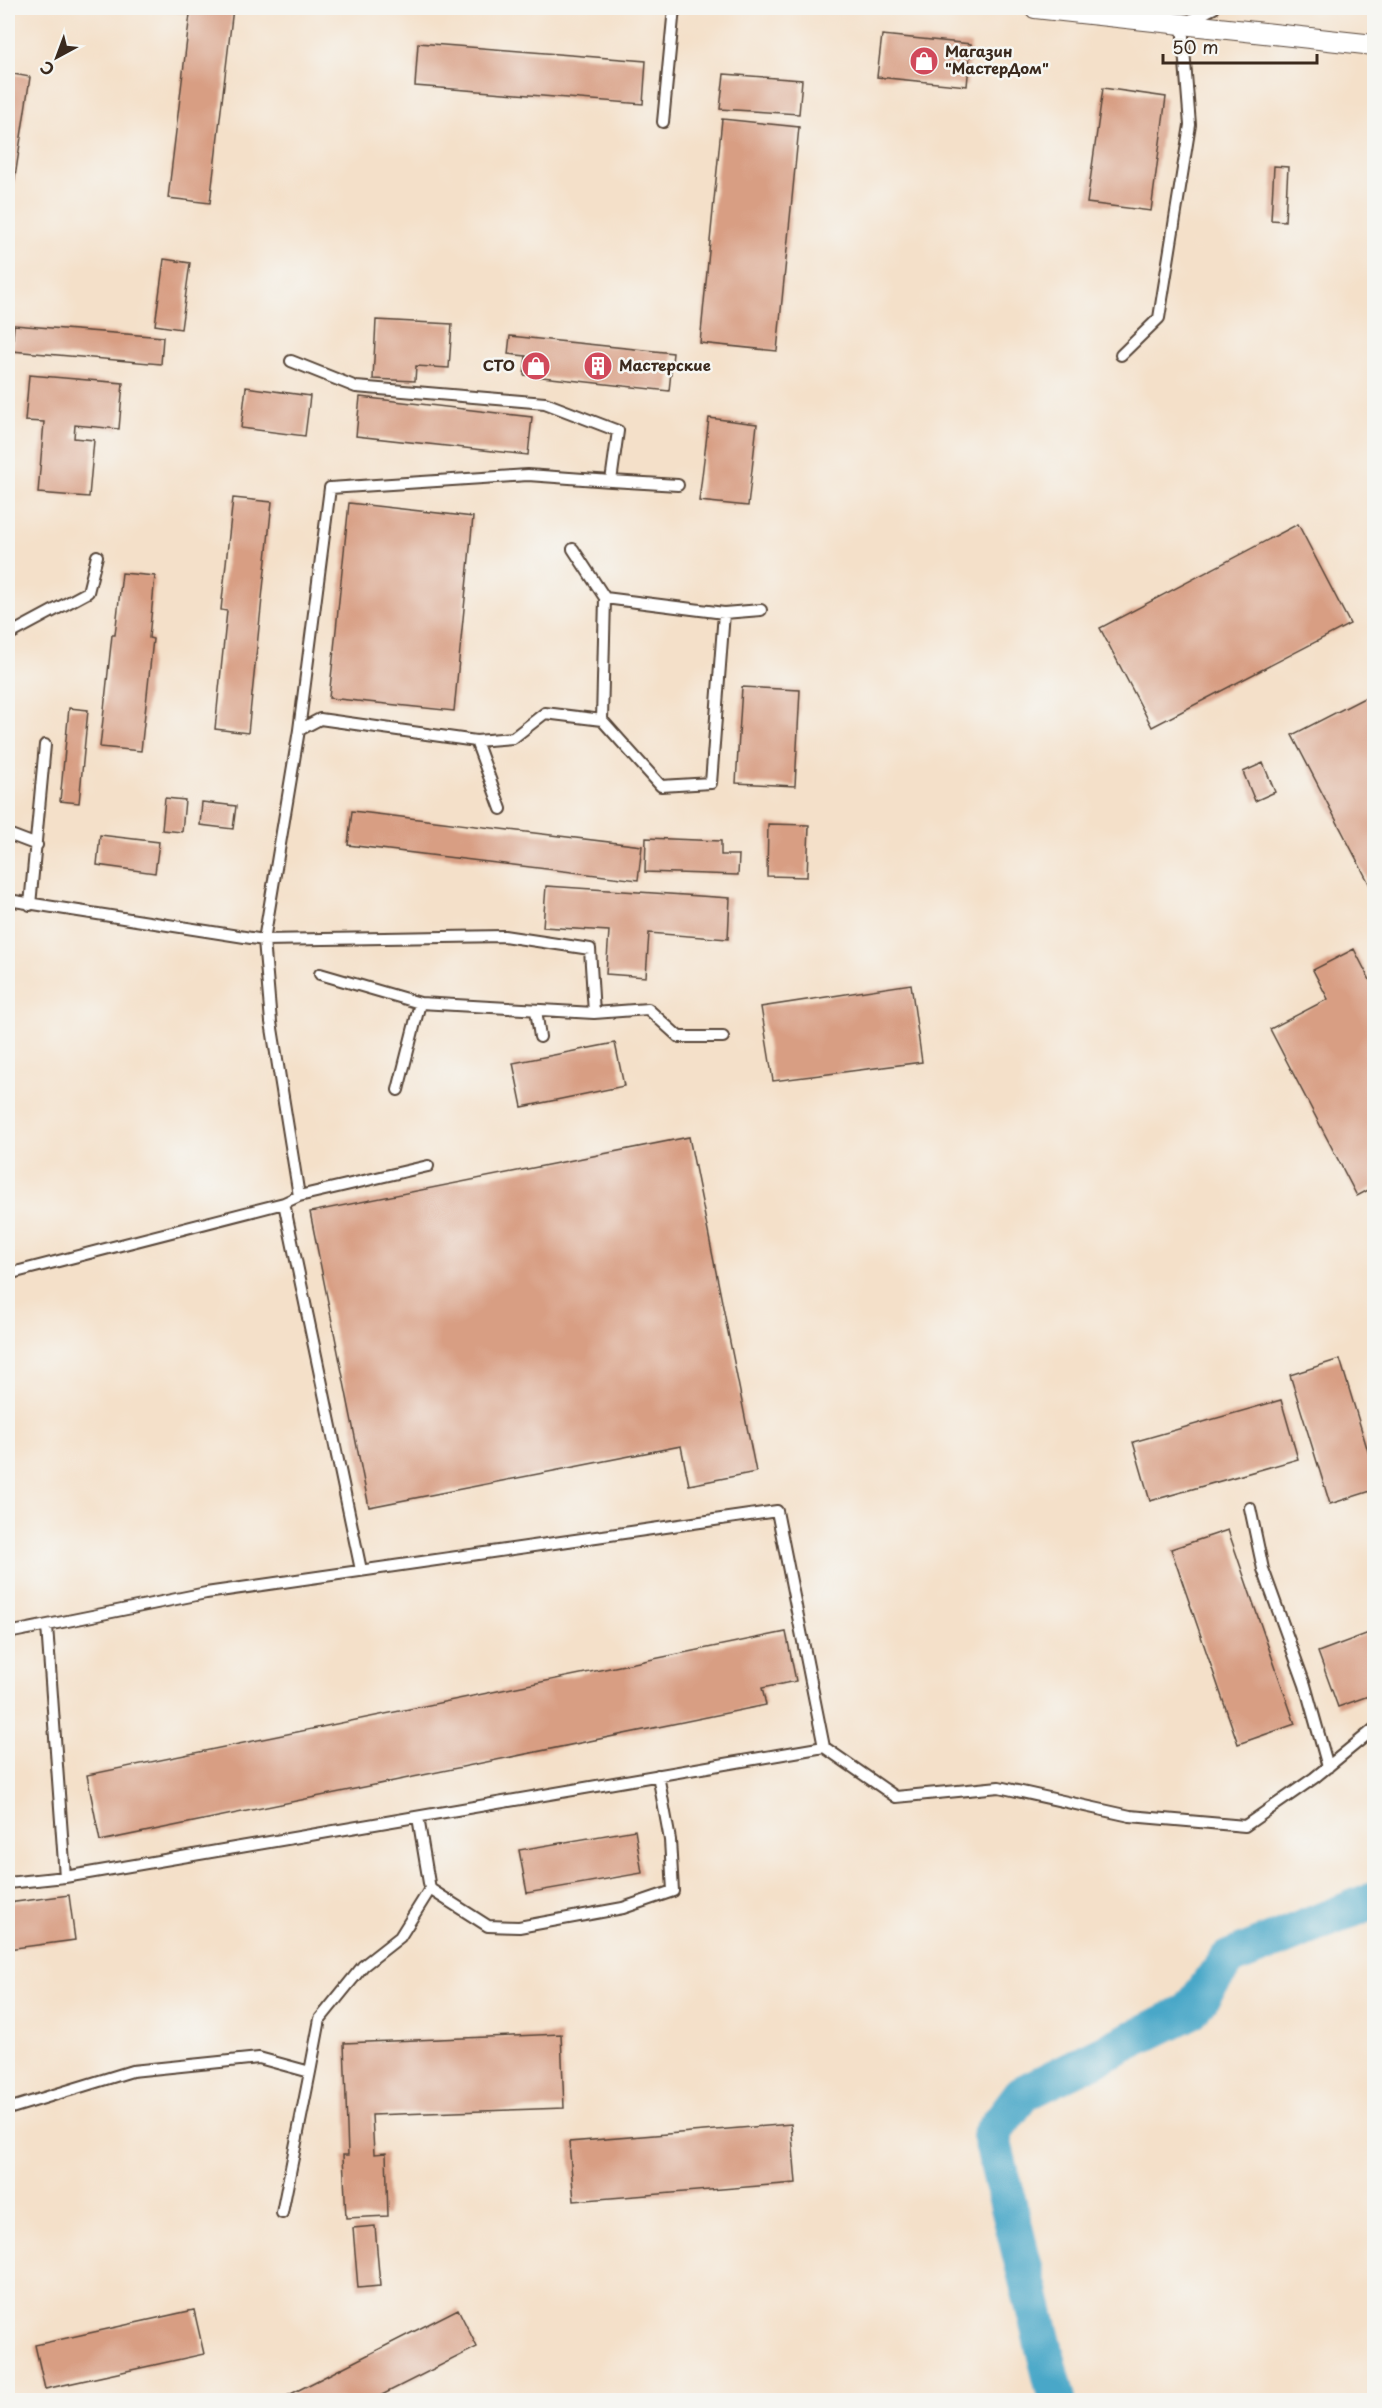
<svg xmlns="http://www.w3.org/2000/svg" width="1382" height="2408" font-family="'Playpen Sans',sans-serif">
	<rect width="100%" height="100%" fill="#f6f6f2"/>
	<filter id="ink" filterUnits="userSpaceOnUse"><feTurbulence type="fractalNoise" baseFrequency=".0167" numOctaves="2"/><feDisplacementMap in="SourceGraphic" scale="12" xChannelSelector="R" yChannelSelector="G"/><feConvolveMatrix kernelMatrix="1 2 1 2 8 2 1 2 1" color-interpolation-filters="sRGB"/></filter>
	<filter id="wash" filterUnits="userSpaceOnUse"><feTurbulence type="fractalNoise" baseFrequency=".008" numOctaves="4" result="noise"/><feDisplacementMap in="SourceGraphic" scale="24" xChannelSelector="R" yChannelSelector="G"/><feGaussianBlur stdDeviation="1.35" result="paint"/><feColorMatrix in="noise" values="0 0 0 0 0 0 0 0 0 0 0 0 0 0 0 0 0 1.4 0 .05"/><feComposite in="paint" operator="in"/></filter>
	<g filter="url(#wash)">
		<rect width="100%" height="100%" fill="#f4e0c9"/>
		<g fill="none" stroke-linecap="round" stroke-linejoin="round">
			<path stroke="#49a7c8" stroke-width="38" d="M1057,2400l-66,-265 31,-41 168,-83 38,-52 146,-59"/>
		</g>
		<g id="blocks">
			<path fill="#d89e83" d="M142,8h91l-23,195 -42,-5 22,-184z
				M882,35l89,9 -4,42 -90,-9z
				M418,43l228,18 -3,43 -228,-18z
				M8,73l22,4 -21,140h-1z
				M724,74l78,6 -3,34 -79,-5z
				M1103,88l63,9 -15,114 -64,-8z
				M722,119l77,8 -22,224 -77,-8z
				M1274,166l14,1 -3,54 -14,-1z
				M164,259l26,4 -9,66 -26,-4z
				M376,320l76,4 -3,44 -33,-2 -1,15 -42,-2z
				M14,325l149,12 -2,27 -149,-13z
				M510,336l163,17 -4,38 -145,-16 2,-19 -18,-2z
				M29,375l94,8 -4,46 -44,-4 -1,13 20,2 -5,57 -51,-4 6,-71 -19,-1z
				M246,387l64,9 -5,40 -64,-8z
				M360,397l172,20 -4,38 -172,-19z
				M709,418l48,6 -9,82 -49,-5z
				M233,498l39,4 -24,231 -33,-4 12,-118 -6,-1z
				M349,503l124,14 -19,194 -125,-13z
				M1298,524l52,100 -198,103 -52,-99z
				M122,573l33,3 -6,62 4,1 -12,112 -41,-4 12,-112h3z
				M742,687l58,3 -5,96 -59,-3z
				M1374,693v200l-82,-158z
				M69,708l19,2 -9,93 -19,-2z
				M1263,763l12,29 -20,9 -12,-29z
				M165,798l20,2 -3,32 -20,-2z
				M202,802l34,4 -3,23 -33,-4z
				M352,811l290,35 -4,34 -290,-35z
				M768,824l41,1 -2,52 -40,-1z
				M100,835l59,7 -4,31 -58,-8z
				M646,838l75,3v14h18l-1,20 -93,-3z
				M546,886l184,12 -2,41 -79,-6 -3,44 -40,-3 3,-43 -66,-4z
				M1354,949l20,39v199l-17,9 -87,-167 58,-30 -15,-29z
				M911,984l11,78 -149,19 -12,-74z
				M615,1043l9,43 -102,21 -9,-44z
				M689,1137l67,335 -67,13 -8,-39 -312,61 -59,-295z
				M1340,1359l34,112v19l-44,14 -40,-129z
				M1281,1400l17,59 -148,42 -17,-59z
				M1228,1530l67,194 -57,20 -67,-195z
				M1374,1631v63l-36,13 -20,-55z
				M786,1632l10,49 -34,7 4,17 -666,136 -13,-66z
				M635,1830l7,43 -115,20 -8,-43z
				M69,1895l6,45 -67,9v-46z
				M561,2034l3,74 -192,7 2,39 12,-1 2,63 -42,2 -3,-63h5l-4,-112z
				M791,2124l5,59 -222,18 -5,-59z
				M375,2226l5,60 -22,2 -5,-60z
				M458,2309l19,38 -105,53h-93z
				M194,2310l10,44 -159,35 -10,-44z"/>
		</g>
	</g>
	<g filter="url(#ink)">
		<use href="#blocks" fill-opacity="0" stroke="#574538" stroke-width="1.5"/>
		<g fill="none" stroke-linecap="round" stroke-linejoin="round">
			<g stroke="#574538" stroke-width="14">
				<path id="service" d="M663,122l11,-114
					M1121,355l38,-37 31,-193 -8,-101 32,-16
					M291,361l65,26 189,16 73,28 -7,50 -83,-6 -198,13 -31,242
					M611,481l67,4
					M573,549l32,49 119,15 37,-3
					M8,635l80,-43 9,-36
					M602,720l3,-122
					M476,741l37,-3 32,-25 57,7 59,66 50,-3 13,-170
					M8,834l29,11
					M8,900l256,40 35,-210 21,-11 156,22 25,68
					M30,905l15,-160
					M320,974l100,29 174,10 -4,-64 -86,-13 -240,4 7,82 28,174 129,-30
					M536,1010l4,27
					M594,1013l54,-4 31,28h44
					M398,1090l22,-87
					M284,1203l77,367
					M8,1274l276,-71 15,-7
					M1250,1508l13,61 42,116 23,82
					M47,1626l18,251
					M8,1633l198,-40 571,-82 47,236
					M8,1883l57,-6 759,-130 72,50 103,-10 131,29 115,10 69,-48 60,-49
					M430,1889l58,37 31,1 104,-19 50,-17 -3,-51 -12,-65
					M310,2072l10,-53 43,-53 37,-29 30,-48 -12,-72
					M8,2109l124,-38 127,-13 51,14 -28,141"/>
			</g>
			<g stroke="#574538" stroke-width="22">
				<path id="minor" d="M1035,8l339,37"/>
			</g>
			<use href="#service" stroke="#fff" stroke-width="10"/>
			<use href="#minor" stroke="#fff" stroke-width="20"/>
		</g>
	</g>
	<defs>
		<g id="shop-disc" transform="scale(1.5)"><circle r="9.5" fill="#d1495b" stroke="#f6f6f2"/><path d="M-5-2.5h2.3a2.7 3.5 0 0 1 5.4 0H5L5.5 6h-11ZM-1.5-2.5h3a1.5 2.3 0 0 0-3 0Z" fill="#fff"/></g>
		<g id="building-disc" transform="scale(1.5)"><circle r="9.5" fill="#d1495b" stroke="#f6f6f2"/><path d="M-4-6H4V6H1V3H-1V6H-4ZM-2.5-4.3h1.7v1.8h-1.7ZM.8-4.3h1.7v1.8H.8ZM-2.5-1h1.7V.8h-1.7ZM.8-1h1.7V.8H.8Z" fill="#fff"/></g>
	</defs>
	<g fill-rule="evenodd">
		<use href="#shop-disc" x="924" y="61"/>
		<use href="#shop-disc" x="536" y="366"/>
		<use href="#building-disc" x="598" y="366"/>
	</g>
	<g text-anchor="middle" stroke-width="5" stroke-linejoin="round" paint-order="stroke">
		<g font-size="15" font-weight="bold" fill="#3b2a1e" stroke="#f6f6f2" text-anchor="start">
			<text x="945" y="57">Магазин<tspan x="945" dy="17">"МастерДом"</tspan></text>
			<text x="515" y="371" text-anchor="end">СТО</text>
			<text x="619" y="371">Мастерские</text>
		</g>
	</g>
	<rect width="1382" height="2408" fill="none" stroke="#f6f6f2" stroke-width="30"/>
	<g transform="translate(57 57) rotate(221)" stroke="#f6f6f2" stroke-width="4.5" paint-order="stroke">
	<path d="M0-4.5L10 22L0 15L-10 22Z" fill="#3b2a1e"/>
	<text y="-9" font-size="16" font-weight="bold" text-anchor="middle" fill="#3b2a1e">С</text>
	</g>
	<path d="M1163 54v9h154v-9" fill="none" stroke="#3b2a1e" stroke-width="3"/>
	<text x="1172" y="54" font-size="18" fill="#3b2a1e" stroke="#f6f6f2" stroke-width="4.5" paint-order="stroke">50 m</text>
</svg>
